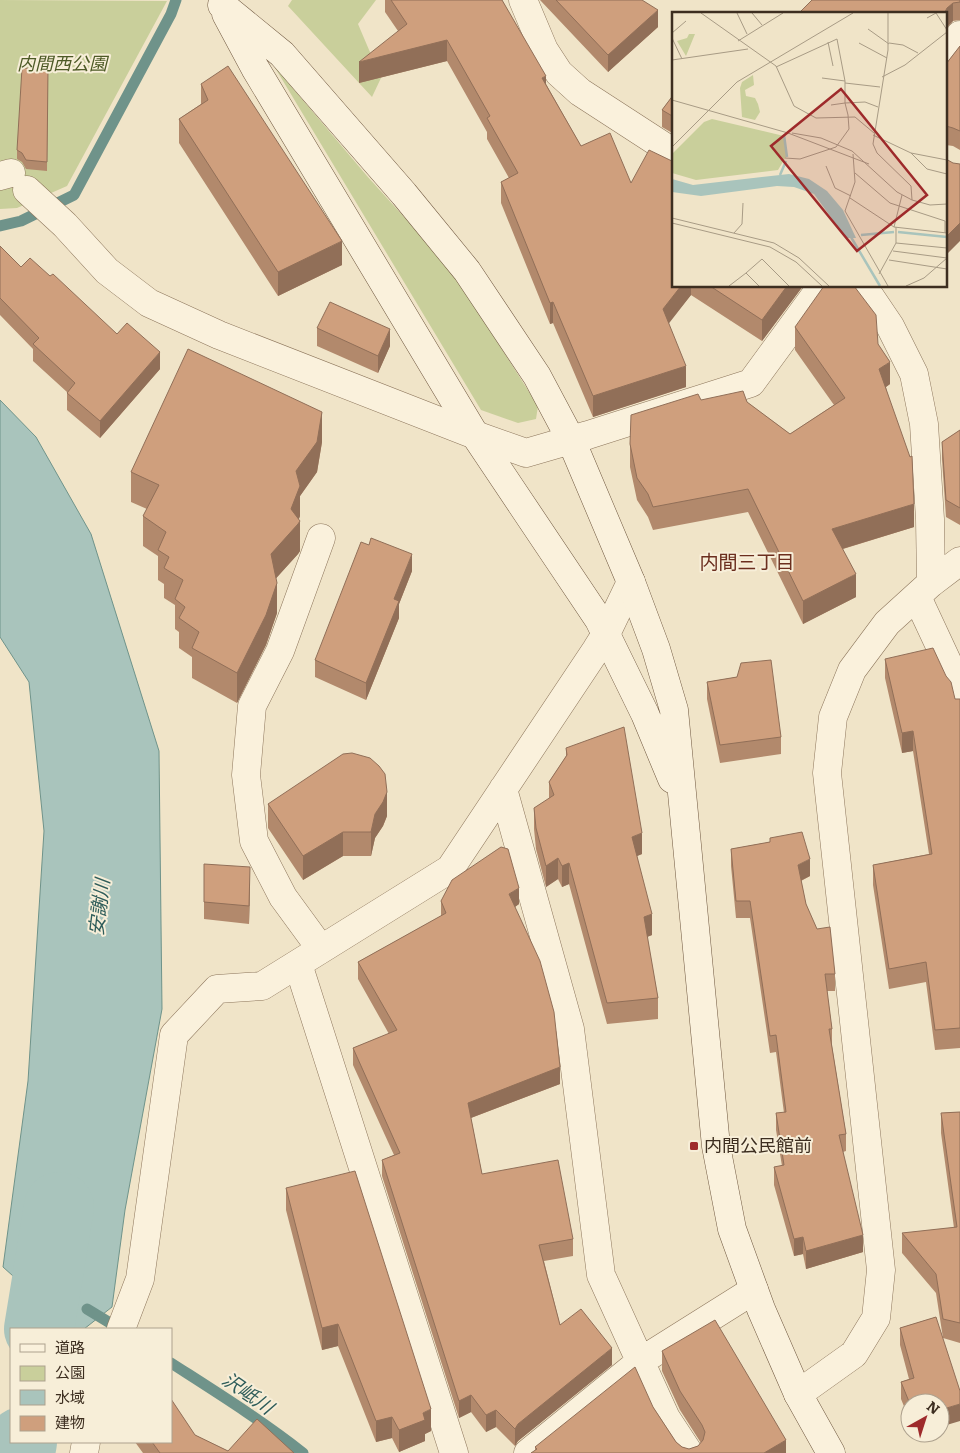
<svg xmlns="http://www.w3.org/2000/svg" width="960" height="1453" font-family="Literata,'Noto Sans JP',serif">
	<rect width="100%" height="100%" fill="#f0e4c8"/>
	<path fill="#c9cf9b" d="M0,0l167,1 -100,185 -50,22 -17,1z
		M292,0h84l-18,24 23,54 -9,19 -84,-91z
		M274,66l93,110 84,93 87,137 -2,13 -18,4 -37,-13z"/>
	<path fill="#a9c4bc" stroke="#6f938a" d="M0,400l36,37 55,97 68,217 3,258 -37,201 -13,97 -28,22h-12l-69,-62 25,-186 16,-250 -15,-149 -29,-45z"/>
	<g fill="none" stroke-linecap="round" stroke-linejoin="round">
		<path stroke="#6f938a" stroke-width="11" d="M0,226l21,-5 53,-26 97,-181 5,-14
			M87,1309l33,20
			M171,1363c45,29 90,57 132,90"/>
		<path stroke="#a9c4bc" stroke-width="70" d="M39,1329l20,-122
			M20,1453l2,-11"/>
		<g stroke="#8d765c" stroke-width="29">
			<path id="street" d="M523,0l21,50 15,23 21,19 94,61
				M946,57l14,-22
				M0,176l11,-3
				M27,190l38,35 42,46 42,32 70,32 256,100 51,18 62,-18 163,-52 71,-97
				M863,286l27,40 24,48 10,50 6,95 1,64
				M321,538l-41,113 -28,55 -6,69 8,66 29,56 38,52
				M917,597l43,92
				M503,789l67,240 31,246 65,143 23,35
				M298,964l156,489
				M121,1329l19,-50 34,-244 43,-46 45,-3 188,-117 146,-219 10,-16 25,-52
				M798,1394l56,-40 22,-36 5,-48 -54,-497 6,-56 19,-47 35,-47 44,-40 29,-22
				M84,1453l2,-11
				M528,1453l113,-92 113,-71"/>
		</g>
		<g stroke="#6f573f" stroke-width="29">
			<path id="secondary" d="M222,5l60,49 122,140 63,77 70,105 34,64 60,142 25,67 18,61 42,436 16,83 29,80 37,85 33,59
				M226,14l29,54 220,367 124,185 46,94 27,65"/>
		</g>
		<use href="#street" stroke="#faf1dc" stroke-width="28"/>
		<use href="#secondary" stroke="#faf1dc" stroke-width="28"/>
	</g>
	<path fill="#b2896c" d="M385,0h117l44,84 35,62 93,140h129l-41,55 -71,-46 -23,28 18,64 -93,30 -40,-94 -3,1 -49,-121v-21l8,-4 -22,-39v-7l-40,-71 -88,22 39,-52 -13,-19z
		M540,0h102l16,27 -50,45z
		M812,0h148v20l-7,1 -7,7v-14z
		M960,46v104l-7,-4 -7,-1v-81z
		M48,69l-1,102 -21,-2 -4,-7 -5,-3v-9z
		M201,84l141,181 -64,31 -99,-153v-24l22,-15z
		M674,94v40l-12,-7v-17z
		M0,246l21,21 96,67 43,35 -60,69 -33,-28v-18l-34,-31v-12l-33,-34z
		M795,327l83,17 12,40 -4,3 28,140 -71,22 13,48 -53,27 -55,-112 -95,18 -5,-13 -11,-17 -7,-33v-23l71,-44 46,2 43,32 44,-29 -39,-55z
		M317,328l73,18 -12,27 -61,-27z
		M960,430v95l-14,-8 -4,-58v-17z
		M322,442l-5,30 -17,24v20l-1,3 1,32 -2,3 -22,24 1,35 -11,32 -29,58 -45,-25v-21l-13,-9v-16l-4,-3v-24l-11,-7v-14l-6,-4v-24l-15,-10v-30l4,-7 -16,-7v-30z
		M369,545l43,26 -13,33v14l-33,82 -51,-23v-17z
		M885,659l70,40h5v349l-25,2 -9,-68 -37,7 -16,-104v-20l56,-11 -16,-103 -11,2 -17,-75z
		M737,677l44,60v17l-61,9 -13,-64v-17z
		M566,748l76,106 -5,2 15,79 -5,2 11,61v21l-51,5 -38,-140 -7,3 -4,-8 -12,8 -10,-38 -2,-20v-21l15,-9v-17l17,-26z
		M268,804l119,12 -4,10 -8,12 -4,18h-28l-40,24 -35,-52z
		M770,838l40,38 -9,5 5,23 29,70v17h-8l5,38v17l14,88v17l-3,1 20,100 -57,17 -3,-15 -9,2 -20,-71v-18l8,-1 -6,-36v-17h8l-8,-61 -6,1 -20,-135h-14l-5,-52v-17l39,-7z
		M204,864l46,20 -1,40 -45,-5z
		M441,901l78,3 -4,3 45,177 -89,34 11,56 91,65v17l-29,5 16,64 52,40 -94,76 -3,5 -19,-19 -10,5 -15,-20 -12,6 -77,-242v-16l12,-5 -41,-90v-17l36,-14 -31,-55v-17l83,-46z
		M960,1112v231l-17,-5 -7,-45 -34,-40v-20l52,-5 -13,-95v-20z
		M286,1188l145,243 -6,3v7l-26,11 -7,-14 -16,4 -38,-96 -16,4 -36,-140z
		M936,1317l-26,86v18l-9,-22v-17l8,-3 -9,-34v-17z
		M662,1351l124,102 -251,-3v-3l118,-40 23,35 6,5 7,2 9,-3 3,-3 -21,-33 -18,-39z
		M195,1435l33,16 66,2h-151l-8,-11h36z"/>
	<path fill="#916f58" d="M953,3v18l-7,7v-14h-2l3,-6z
		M658,10v17l-50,45v-17z
		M447,40v21l-88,22v-21z
		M546,76v21l-4,-19z
		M960,223v18l-14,14v-18z
		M342,241v24l-64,31v-24z
		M681,286h10v9l-28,36v-22z
		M787,286h16l-41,55v-21z
		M553,302v21l-3,1v-21z
		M390,329v17l-12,27v-17z
		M160,352v17l-60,69v-17z
		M890,362v22l-11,8v-23z
		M686,366v21l-93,30v-21z
		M322,412v30l-5,30 -17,24v20l-5,12 5,-7v30l-2,3 -27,30v-30l20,-45 5,-38z
		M914,504v23l-82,25v-23z
		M412,554v17l-13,33v14l-33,82v-17l28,-84z
		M856,574v23l-53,27v-23z
		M277,583v30l-11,32 -29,58v-30z
		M913,731v20l-11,2v-20z
		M387,792v24l-4,10 -8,12 -4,18v-24l4,-18z
		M343,832v24l-40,24v-24z
		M642,833v21l-10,4v-21z
		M558,858v21l-12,8v-21z
		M810,859v17l-12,6v-17z
		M569,863v21l-7,3v-21z
		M250,867v17l-1,40v-18z
		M519,888v16l-10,7v-17z
		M652,914v21l-8,3v-21z
		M560,1067v17l-92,35v-16z
		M863,1235v17l-57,17v-18z
		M803,1237v17l-9,2v-17z
		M338,1324v22l-16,4v-22z
		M612,1348v17l-94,76 -3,5v-17l3,-5z
		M471,1395v17l-12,6v-17z
		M960,1404v17l-20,6v-17z
		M431,1409v22l-6,3v7l-26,11v-22l24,-17z
		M496,1410v17l-10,5v-17z
		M392,1417v21l-16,4v-21z
		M786,1440v13h-22z"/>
	<path fill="#cf9f7d" stroke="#916f58" d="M391,0h111l44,76 -4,2 39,68 29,-13 21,50 18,-33 25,12v124h7l-18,23 23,57 -93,30 -40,-94 -3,1 -49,-121 17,-9 -31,-55 3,-2 -43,-76 -88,22 48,-38z
		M556,0h86l16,10 -50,45z
		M812,0h148v2l-7,1 -6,5 -3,6h-146z
		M960,46v85l-7,-3 -7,-2v-62z
		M228,66l114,175 -64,31 -99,-153 29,-19 -7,-16z
		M22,68l26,1 -1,93 -21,-2 -4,-7 -5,-3z
		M674,94v23l-12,-7z
		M946,159l7,4 7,1v59l-14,14z
		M0,246l21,21 9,-9 20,18 3,-2 64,60 10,-11 33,29 -60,69 -33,-28 8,-10 -42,-39 6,-6 -39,-40z
		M710,286h77l-25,34z
		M824,286h30l22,29 2,29 12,18 -11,7 31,88 2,-1 2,48 -82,25 24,45 -53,27 -55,-112 -95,18 -5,-13 -11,-16 -7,-34 1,-29 67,-21 3,6 42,-9 4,11 43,32 55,-36 -50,-71z
		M330,302l60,27 -12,27 -61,-28z
		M188,349l134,63 -5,30 -21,29 4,15 -9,23 9,12 -2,3 -27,30 6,29 -11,32 -29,58 -45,-25 7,-16 -20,-14 6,-11 -10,-8 8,-19 -19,-12 5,-11 -11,-7 8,-18 -23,-16 16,-31 -28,-13z
		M960,430v78l-14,-8 -4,-58z
		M371,538l41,16 -18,45 5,2 -33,82 -51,-23 46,-118 8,3z
		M933,648l13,28 5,6 4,17h5v329l-25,2 -9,-68 -37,7 -16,-104 59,-11 -19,-123 -11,2 -17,-74z
		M771,660l10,77 -61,8 -13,-63 30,-5 4,-14z
		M624,727l18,106 -10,4 20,77 -8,3 14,81 -51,5 -38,-140 -7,3 -4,-8 -12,8 -10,-38 -2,-20 20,-13 -5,-13 18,-27 -1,-7z
		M352,753l18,5 9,8 6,8 2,18 -4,10 -8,12 -4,18h-28l-40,24 -35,-52 75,-50z
		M802,832l8,27 -12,6 8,39 11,25 13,-2 5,47h-10l7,55h-3l17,105 -7,1 24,100 -57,16 -3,-14 -9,2 -20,-72 10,-2 -8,-52 10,-1 -10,-77 -6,1 -20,-135h-14l-5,-52 39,-7v-4z
		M501,847l7,2 11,39 -10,6 31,67 14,51 6,55 -92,36 14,71 76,-14 15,79 -34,6 21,80 21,-16 31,39 -94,76 -3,5 -19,-19 -10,5 -15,-20 -12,6 -77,-241 18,-7 -47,-105 44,-18 -39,-68 88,-49 -5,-12 11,-21z
		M204,864l46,3 -1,39 -45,-4z
		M960,1112v211l-17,-4 -7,-45 -34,-41 55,-6 -16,-114z
		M355,1171l76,238 -8,4 2,7 -26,10 -7,-13 -16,4 -38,-97 -16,4 -36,-140z
		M936,1317l24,74v13l-20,6v-7h-30v1l-9,-22 13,-4 -14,-50z
		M715,1320l71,120 -22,13h-233l6,-4 -2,-2 100,-80 18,40 23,35 6,5 7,2 9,-3 5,-6 2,-8 -3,-7 -22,-34 -18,-40z
		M171,1399l24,36 33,16 29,-32 37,34h-134l-8,-11h19z"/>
	<rect fill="#9e2a2b" stroke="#f7eed8" stroke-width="2" x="689" y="1141" width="10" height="10" rx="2.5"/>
	<g text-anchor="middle" stroke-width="4" stroke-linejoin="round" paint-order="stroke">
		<g font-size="18" font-style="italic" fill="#4d5a26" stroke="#f7eed8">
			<text x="62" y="70">内間西公園</text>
		</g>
		<g font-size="18" fill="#3d2e20" stroke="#f7eed8" text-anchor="start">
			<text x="704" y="1152">内間公民館前</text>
		</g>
		<g font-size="19" fill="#6b2e1e" stroke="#f7eed8">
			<text x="747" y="569">内間三丁目</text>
		</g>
		<g font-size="19" font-style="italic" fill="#2f5d5a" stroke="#f7eed8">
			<text transform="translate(99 907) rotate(-83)" y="7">安謝川</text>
			<text transform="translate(248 1393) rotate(35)" y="7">沢岻川</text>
		</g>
	</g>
	<g transform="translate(672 12)">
		<rect width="275" height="275" fill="#f0e4c8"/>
		<path d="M17,22h6l-9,22 -9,-15 10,-3zM81,63l1,10 -9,5 1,6 9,2 3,6 2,8 -5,8 -13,-3 -2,-29 2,-6zM40,107l72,17 3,19 -9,15 -82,10 -24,-7v-19l32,-32z" fill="#c9cf9b"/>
		<path d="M117,162l20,5 18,12 16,19 13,28h-10l-32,-44 -20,-7 -17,-1 -76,10 -29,-4v-13l21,6z" fill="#a9c4bc"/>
		<path fill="none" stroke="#a9c4bc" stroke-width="2.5" d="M112,123l3,22M108,163l6,-14M176,220l32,54M226,220l49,5M189,223l33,-3"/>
		<path fill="none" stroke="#a89b85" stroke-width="1" d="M29,1l75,53 18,40 22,12 39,-1 19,16M65,1l10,21M80,1l10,12M216,1v37l-15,94 4,9 34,33 1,14M255,6l9,-5 11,17M196,17l21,15M0,21l14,-12M0,26l10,21M66,29l45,-28M156,30l5,24M187,31l28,15M217,31l14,2 15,8M0,48l76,-11M104,55l61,-28 8,42M210,65l23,-12 42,-33M150,66l23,3v22l20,-1 13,5M173,71l35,4M0,88l116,33 81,31M120,121l29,5 31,13 45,41 15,8 18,5 17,-1M201,123l38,18M0,135l65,-65 116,-69M181,142l2,28 -10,29 43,75M113,146l15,1 36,-12 13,-18 -1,-14 -3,-12 -14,2M275,148l-36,-7 16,16 20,5M154,154l9,22 16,8M183,161l35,30 55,18v12M178,186l44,29 53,6M0,206l102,25 25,15 30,28M0,211l98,24 26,15 26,24M222,215l8,-32M224,215v16l51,5M62,221l8,-9 1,-21M221,239l54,7M217,248l58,9M74,261l16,-14 27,27M207,262l17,-31M57,274l17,-13 13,13M234,274l18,-8 23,-20"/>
		<path fill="#9e2a2b" fill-opacity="0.15" stroke="#9e2a2b" stroke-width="2.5" d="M169,77l86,106 -70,56 -86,-105z"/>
		<rect width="275" height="275" fill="none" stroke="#3d2e20" stroke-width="2.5"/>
	</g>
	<rect x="10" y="1328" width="162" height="115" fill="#f7eed8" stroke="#ada18e"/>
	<rect x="20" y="1344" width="25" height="8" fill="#faf1dc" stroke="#ada18e"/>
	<text x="55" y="1353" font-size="15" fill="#3d2e20">道路</text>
	<rect x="20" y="1366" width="25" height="15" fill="#c9cf9b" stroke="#ada18e"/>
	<text x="55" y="1378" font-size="15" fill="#3d2e20">公園</text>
	<rect x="20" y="1390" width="25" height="15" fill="#a9c4bc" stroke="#ada18e"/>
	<text x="55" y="1403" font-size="15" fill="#3d2e20">水域</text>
	<rect x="20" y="1416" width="25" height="15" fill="#cf9f7d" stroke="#ada18e"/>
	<text x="55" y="1428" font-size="15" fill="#3d2e20">建物</text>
	<g transform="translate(925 1418) rotate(39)"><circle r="24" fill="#f7eed8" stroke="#ada18e"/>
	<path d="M0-4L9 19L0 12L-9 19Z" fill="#9e2a2b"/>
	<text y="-8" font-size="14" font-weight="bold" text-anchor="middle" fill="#3d2e20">N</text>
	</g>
</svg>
